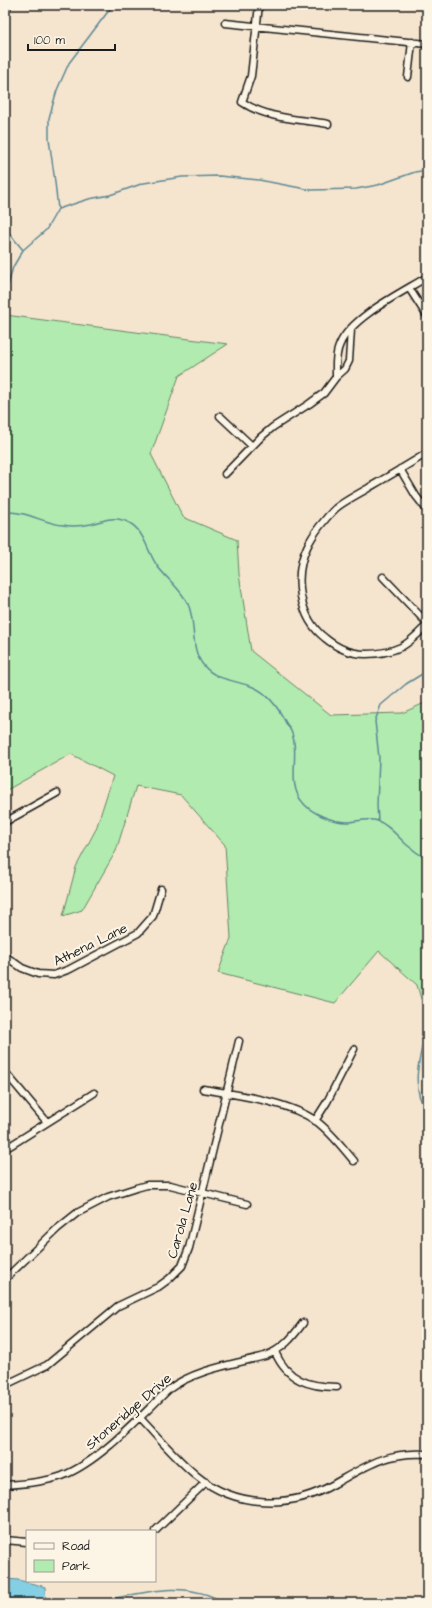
<svg xmlns="http://www.w3.org/2000/svg" width="432" height="1608" font-family="'Architects Daughter',sans-serif">
	<rect width="100%" height="100%" fill="#f6e5ce"/>
	<filter id="ink" filterUnits="userSpaceOnUse"><feTurbulence type="fractalNoise" baseFrequency=".025" numOctaves="2"/><feDisplacementMap in="SourceGraphic" scale="8" xChannelSelector="R" yChannelSelector="G"/><feConvolveMatrix kernelMatrix="1 2 1 2 8 2 1 2 1" color-interpolation-filters="sRGB"/></filter>
	<g filter="url(#ink)">
		<path fill="#b1ebaf" stroke="#668466" d="M5,315l223,29 -49,32 -28,78 32,63 54,23 2,34 12,77 80,64 71,-2 25,-11v318l-10,-35 -38,-34 -44,52 -117,-30 13,-35 -6,-93 -44,-50 -45,-9 -20,65 -34,59 -19,6 13,-49 20,-38 17,-53 -42,-22 -66,37z"/>
		<path fill="#85cfe5" stroke="#5b8795" d="M5,1579l13,1 24,6 3,1 1,16h-41z"/>
		<g fill="none" stroke-linecap="round" stroke-linejoin="round">
			<path stroke="#5b8795" stroke-width="1.5" d="M58,209l31,-10 21,-4 34,-12 38,-6 37,-1 40,4 52,10 45,-1 22,-4 37,-13 12,-2
				M5,228l18,22
				M5,319l2,-30 6,-22 10,-17 23,-20 12,-21 -3,-27 -6,-43v-21l8,-28 12,-27 44,-58
				M5,512c23,-1 37,11 58,13 9,2 19,1 28,-1 8,-2 18,-7 27,-5 27,4 27,31 40,48 10,13 23,22 30,37 9,20 1,45 16,62 13,15 32,14 49,21 15,6 26,22 33,36 3,4 6,9 7,14 6,22 -7,48 11,67 9,10 29,18 43,18 10,0 20,-5 31,-1 11,4 20,16 29,24 6,5 13,10 20,14
				M378,821l-1,-16 2,-47 -4,-37 6,-16 25,-21 21,-13
				M427,1028c-7,28 -18,59 0,84
				M92,1603c45,-8 90,-26 133,0"/>
			<g stroke="#1c1c1c" stroke-width="9">
				<path id="minor" d="M259,5l-8,71 -9,26c25,17 57,17 86,22
					M5,13l3,-8
					M225,23l202,21
					M408,77l4,-35
					M409,288l18,28
					M336,377c0,-10 -1,-23 4,-33 11,-27 63,-52 87,-67
					M220,416l32,30
					M427,453c-19,12 -38,23 -57,34 -11,7 -24,13 -34,21 -11,10 -23,26 -29,39 -14,30 -8,71 18,91 12,10 25,16 41,16 13,0 24,-2 35,-7 10,-5 18,-14 26,-22
					M400,469l16,27 11,14
					M225,474l36,-37 12,-10 36,-23 15,-11 12,-16 9,-8 4,-8 2,-32
					M383,577l44,46
					M5,822l52,-29
					M5,956l17,12 16,6 16,1 16,-6 68,-36 15,-17 8,-27
					M5,1072l42,50
					M203,1089c34,6 85,12 113,32 15,11 26,26 38,40
					M315,1121l12,-19 27,-53
					M5,1149l89,-56
					M5,1279l52,-50 20,-16 31,-16 28,-9 11,-3h23l77,19
					M275,1352c12,28 34,35 62,35
					M5,1385l42,-20 71,-59 40,-19 11,-8 13,-13 7,-18 50,-207
					M139,1417c19,20 37,42 58,59 39,32 94,33 137,8 32,-18 54,-33 93,-30
					M5,1485c19,-1 39,-3 57,-9 37,-14 77,-58 106,-86 25,-20 66,-26 97,-34 18,-7 27,-18 38,-33
					M155,1531l51,-49
					M5,1540l22,2"/>
			</g>
			<use href="#minor" stroke="#fcf5e5" stroke-width="6"/>
		</g>
	</g>
	<g text-anchor="middle" stroke-width="4" stroke-linejoin="round" paint-order="stroke">
		<g font-size="14" fill="#1c1c1c" stroke="#fcf5e5">
			<text transform="translate(90 944) rotate(-26)" y="5">Athena Lane</text>
			<text transform="translate(182 1220) rotate(-74)" y="5">Carola Lane</text>
			<text transform="translate(128 1411) rotate(-41)" y="5">Stoneridge Drive</text>
		</g>
	</g>
	<rect width="432" height="1608" fill="none" stroke="#fcf5e5" stroke-width="20"/>
	<rect x="10" y="10" width="412" height="1588" fill="none" stroke="#1c1c1c" stroke-width="1.5" filter="url(#ink)"/>
	<rect x="26" y="1530" width="130" height="52" fill="#fcf5e5" stroke="#a29e95"/>
	<rect x="34" y="1543" width="20" height="6" fill="#fcf5e5" stroke="#a29e95"/>
	<text x="62" y="1550" font-size="12" fill="#1c1c1c">Road</text>
	<rect x="34" y="1560" width="20" height="12" fill="#b1ebaf" stroke="#a29e95"/>
	<text x="62" y="1570" font-size="12" fill="#1c1c1c">Park</text>
	<path d="M28 44v6h87v-6" fill="none" stroke="#1c1c1c" stroke-width="2"/>
	<text x="34" y="44" font-size="12" fill="#1c1c1c" stroke="#fcf5e5" stroke-width="3" paint-order="stroke">100 m</text>
</svg>
